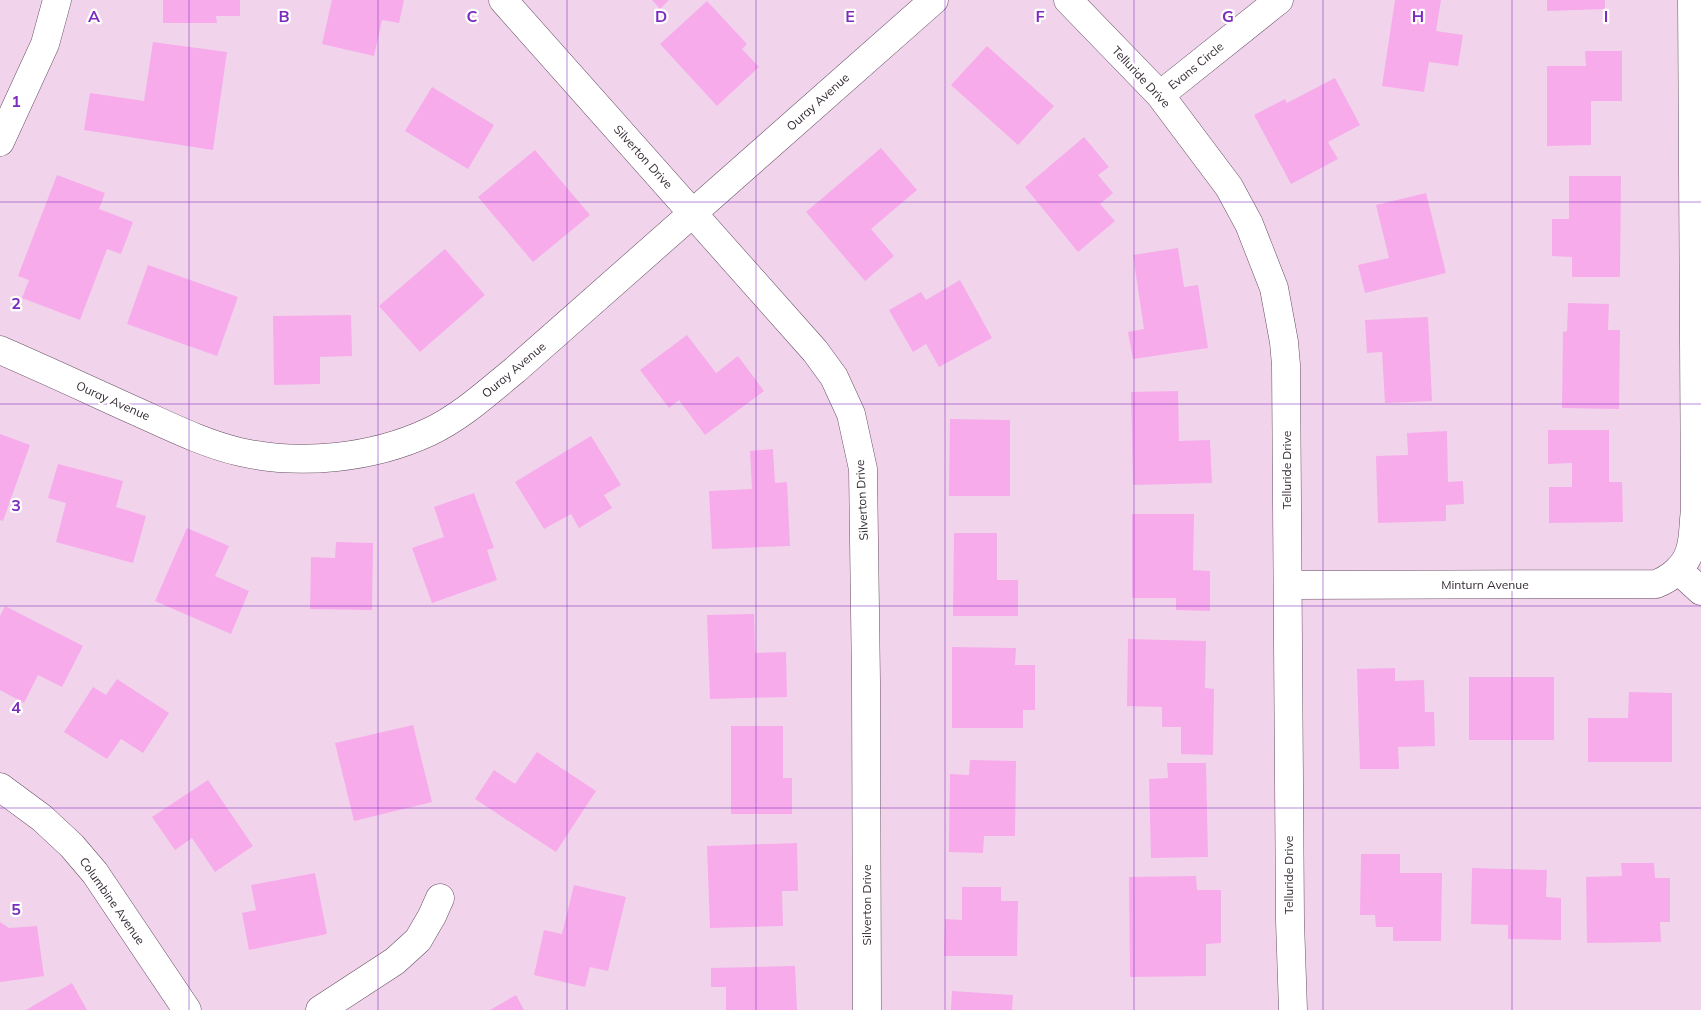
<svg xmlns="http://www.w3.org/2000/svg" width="1701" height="1010" font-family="Mulish,sans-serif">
	<rect width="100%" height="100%" fill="#f1d4ec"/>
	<path fill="#f7abeb" d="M163,0h77v16h-24l1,7h-54z
		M332,0h72l-5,23 -17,-3 -8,36 -52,-12z
		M652,0h17l-9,9z
		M1395,0h46l-5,31 27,4 -5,31 -29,-4 -5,30 -42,-6z
		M1547,0h58v9l-58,2z
		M707,1l40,43 -5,5 17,18 -42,39 -57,-62z
		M153,42l74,10 -14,98 -129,-20 6,-37 54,8z
		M987,46l67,60 -36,39 -67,-60z
		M1585,51h37v50h-31v44l-44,1v-80h39z
		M1335,78l25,47 -32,17 10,17 -47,25 -37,-69 31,-16 2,4z
		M432,87l62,38 -26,44 -63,-38z
		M1084,137l25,30 -11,8 15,18 -13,11 15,17 -37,31 -53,-65z
		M881,148l36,42 -46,39 23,27 -29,25 -59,-69z
		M535,150l55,65 -57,47 -55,-65z
		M57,175l48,18 -6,16 34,13 -12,32 -14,-5 -27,71 -58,-22 7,-18 -11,-4z
		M1569,176h52l-1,101h-48v-20l-20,-1v-37h17z
		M1426,193l20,80 -81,20 -7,-28 31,-7 -13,-53z
		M1178,248l6,39 14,-2 10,63 -75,11 -5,-27 16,-3 -11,-74z
		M445,249l40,46 -65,57 -41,-46z
		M148,265l90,32 -21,59 -90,-32z
		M960,280l32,58 -53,29 -13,-23 -13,8 -24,-42 32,-18 5,8z
		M1568,303l41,1 -1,26h12l-1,79 -57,-1 1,-76 4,-1z
		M351,315l1,41 -32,1v27l-46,1 -1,-69z
		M1428,317l4,84 -47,2 -3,-51 -15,1 -2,-33z
		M687,335l29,38 22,-17 26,35 -59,44 -26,-35 -10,8 -29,-38z
		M1178,391l1,50 31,-1 2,43 -79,2 -2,-93z
		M950,419l60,1v76h-61z
		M1548,430h61v52h13l1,40 -74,1v-36h23v-24l-24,1z
		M1447,431l1,51 15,-1 1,23 -18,1v16l-68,2 -2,-67 32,-1 -1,-22z
		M0,434l30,11 -27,76 -3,-1z
		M591,436l30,49 -17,10 8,13 -33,20 -8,-14 -27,15 -29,-47z
		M773,449l2,34 12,-1 3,64 -78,3 -3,-58 43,-2 -2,-38z
		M58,464l65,17 -7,26 30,9 -13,47 -77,-21 10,-39 -18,-5z
		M474,493l20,55 -7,2 10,30 -65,23 -20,-55 32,-11 -10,-30z
		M1132,514h62l-1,56 17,1v40l-34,-1v-12h-44z
		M187,528l42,18 -14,30 34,15 -18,43 -76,-33z
		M954,533h43v47h21v36h-65z
		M336,542l37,1 -1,67 -62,-1 1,-52 24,1z
		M5,606l78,40 -21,41 -24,-12 -14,28 -24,-13v-74z
		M754,614l1,39 31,-1 1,45 -77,2 -3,-84z
		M1128,639l78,2 -1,47 9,1 -1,66 -32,-1v-27h-19v-20l-35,-1z
		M952,647l64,1 -1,17h20v45h-12v18h-71z
		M1395,668v13l29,-1 1,32h9l1,34 -37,1 1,22h-39l-3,-100z
		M1469,677h85v63h-85z
		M117,679l52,34 -26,40 -22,-14 -14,20 -43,-27 29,-45 13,8z
		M1629,692l43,1v69h-84v-44h40z
		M413,725l19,77 -78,19 -19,-78z
		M731,726h52v52h9v36h-61z
		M537,752l59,39 -40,61 -81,-53 19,-29 21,14z
		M970,760l46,1 -1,75h-31l-1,17 -34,-1 1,-78 19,1z
		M1167,763h39l2,94 -57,1 -2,-79 19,-1z
		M208,780l45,66 -38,26 -23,-34 -17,12 -23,-33z
		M797,843l1,48h-16l1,35 -73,2 -3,-82z
		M1361,854h39v19h42l-1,68h-48v-14h-17l-1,-12h-15z
		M1621,863h33l1,15h15v44h-10l1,20 -74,1 -1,-66 36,-1z
		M1472,868l75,2 -1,27 15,1v42l-53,-1v-14l-37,-1z
		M315,873l12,61 -78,16 -7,-37 14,-3 -5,-25z
		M1196,876l1,14h24v53l-15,1v32l-76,1 -1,-100z
		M574,885l52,12 -18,74 -18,-4 -5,20 -51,-12 10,-45 18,4z
		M962,887h39v14h17l-1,55h-73l1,-37 17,1z
		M0,922l9,6 28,-2 7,50 -44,6z
		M795,966l2,44h-71v-23h-15v-19z
		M72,983l15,27h-61z
		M952,991l61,4 -1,15h-61z
		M516,995l8,15h-34z"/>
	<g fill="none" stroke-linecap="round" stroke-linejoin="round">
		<g stroke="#674f63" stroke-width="29">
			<path id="street" d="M503,0l312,351 19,26 17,37 12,55 3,212 1,329
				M1068,0l92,95 69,92 20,37 25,64 10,54 2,23 4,556 3,89
				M1160,95l119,-95
				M0,142l45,-98 12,-44
				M0,350c44,19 87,39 131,59 36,16 71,34 109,43 61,14 133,6 189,-20 32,-15 59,-40 86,-62l419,-370
				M1678,570l23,21
				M1288,585l368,-1c14,-5 30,-18 34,-34 4,-12 3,-27 5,-39l-3,-511
				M0,787l42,31 30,28 23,27 92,137
				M320,1010l75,-49 23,-21 14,-24 8,-18"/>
		</g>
		<use href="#street" stroke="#fff" stroke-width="28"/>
	</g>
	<path fill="none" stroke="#7b2cbf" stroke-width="1" stroke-opacity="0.55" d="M189,0v1010M378,0v1010M567,0v1010M756,0v1010M945,0v1010M1134,0v1010M1323,0v1010M1512,0v1010M0,202h1701M0,404h1701M0,606h1701M0,808h1701"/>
	<g text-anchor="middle" stroke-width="4.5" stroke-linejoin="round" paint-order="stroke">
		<g font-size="12" fill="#352b34" stroke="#fff">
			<text transform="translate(1196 66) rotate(-39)" y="4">Evans Circle</text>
			<text transform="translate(1141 77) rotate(47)" y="4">Telluride Drive</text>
			<text transform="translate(818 102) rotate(-42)" y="4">Ouray Avenue</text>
			<text transform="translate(643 157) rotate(48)" y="4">Silverton Drive</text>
			<text transform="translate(514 370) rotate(-40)" y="4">Ouray Avenue</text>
			<text transform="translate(113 401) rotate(24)" y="4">Ouray Avenue</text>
			<text transform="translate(1287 470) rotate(-90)" y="4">Telluride Drive</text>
			<text transform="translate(862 500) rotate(-93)" y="4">Silverton Drive</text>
			<text x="1485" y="589">Minturn Avenue</text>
			<text transform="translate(1289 875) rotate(-90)" y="4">Telluride Drive</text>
			<text transform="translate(112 901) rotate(55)" y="4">Columbine Avenue</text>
			<text transform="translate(867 905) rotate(-90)" y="4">Silverton Drive</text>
		</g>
	</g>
	<g font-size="16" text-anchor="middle" font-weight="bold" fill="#7b2cbf" stroke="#fff" stroke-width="4.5" stroke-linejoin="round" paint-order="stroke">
		<text x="94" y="22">A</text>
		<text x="284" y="22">B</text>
		<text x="472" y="22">C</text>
		<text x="661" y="22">D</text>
		<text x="850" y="22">E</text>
		<text x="1040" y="22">F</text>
		<text x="1228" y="22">G</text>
		<text x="1418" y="22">H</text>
		<text x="1606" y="22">I</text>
		<text x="16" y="107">1</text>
		<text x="16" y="309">2</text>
		<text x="16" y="511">3</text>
		<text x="16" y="713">4</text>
		<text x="16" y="915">5</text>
	</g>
</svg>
